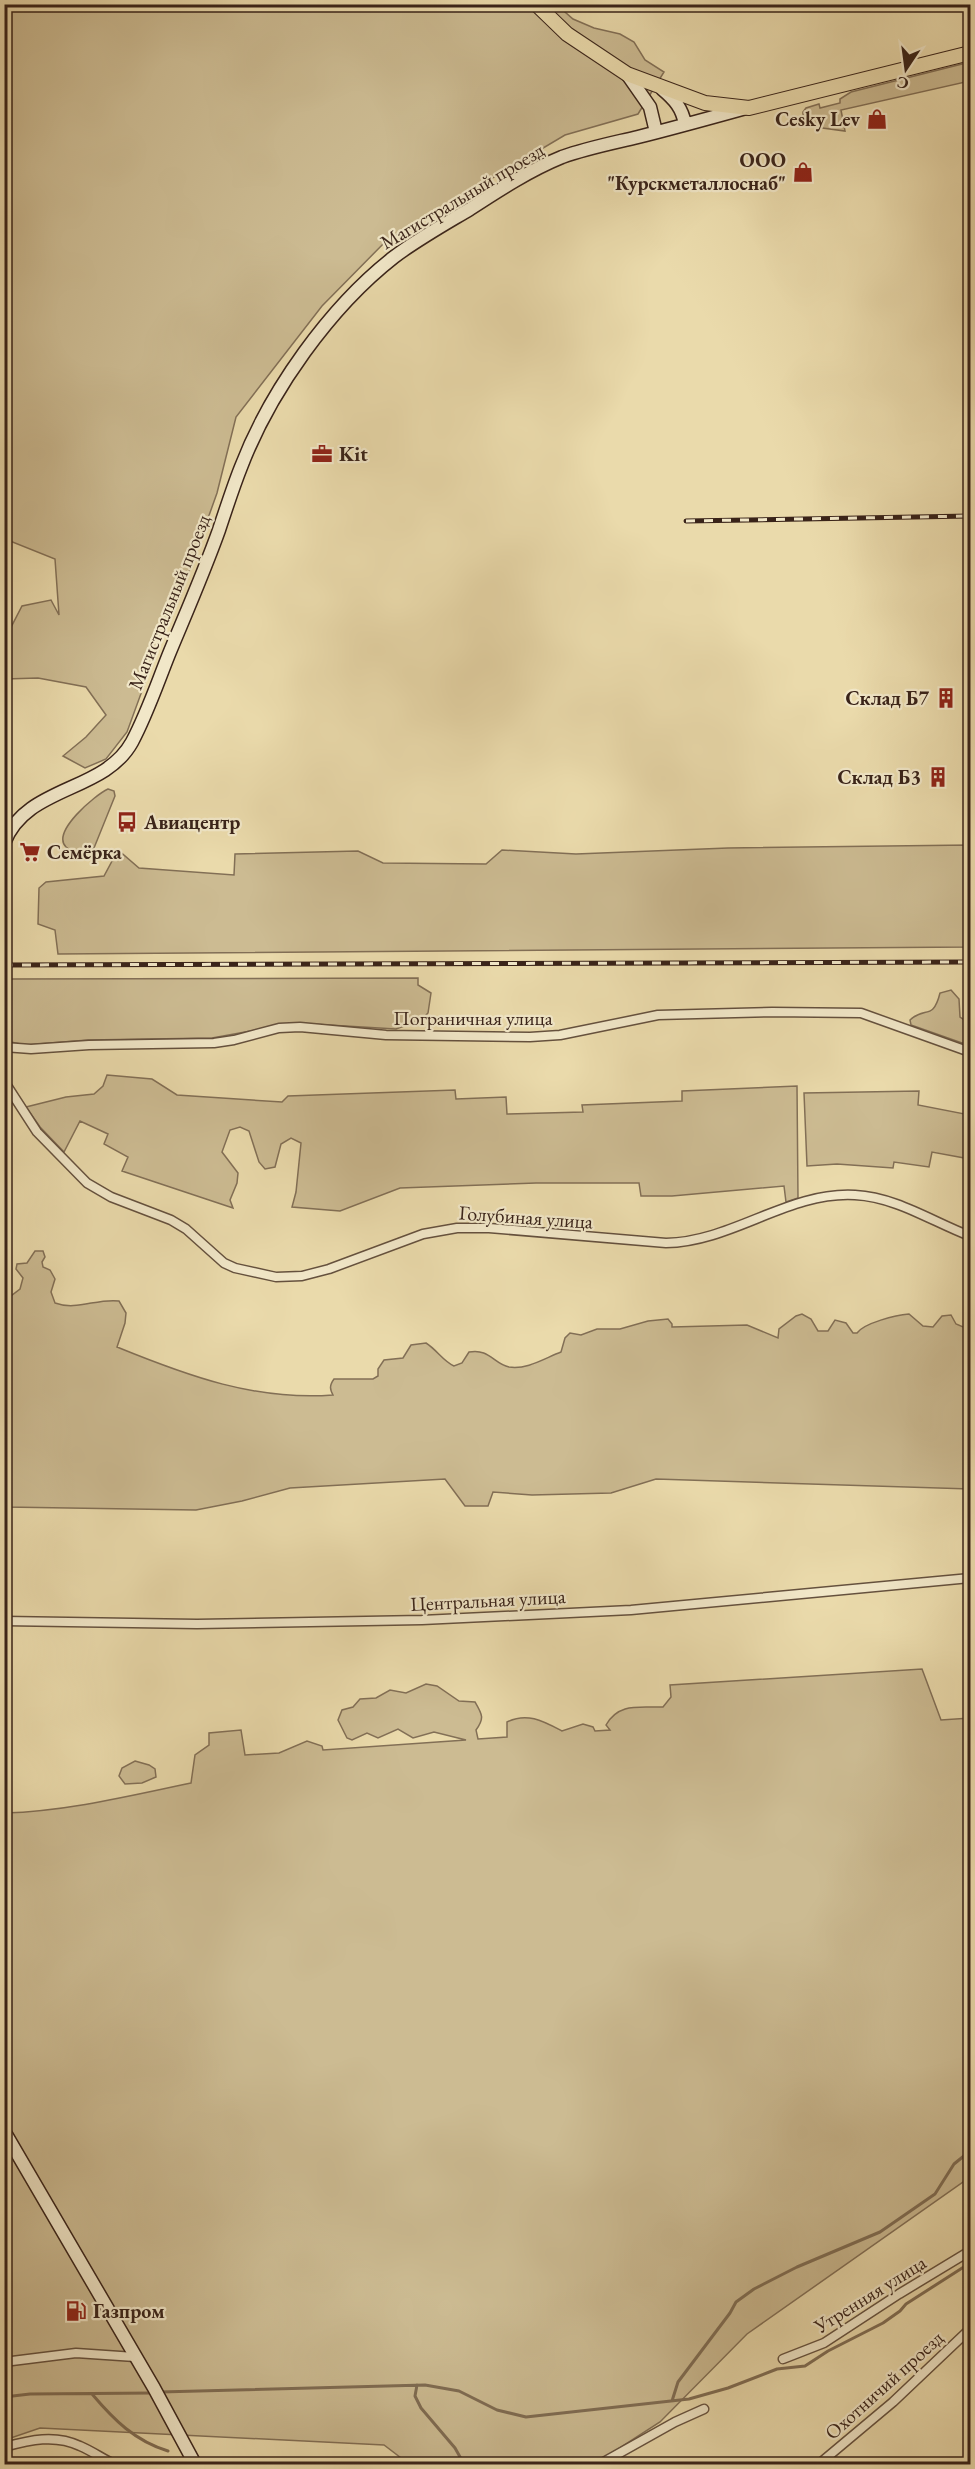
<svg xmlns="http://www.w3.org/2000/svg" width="975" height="2469" font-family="'EB Garamond',serif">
	<rect width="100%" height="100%" fill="#eadaab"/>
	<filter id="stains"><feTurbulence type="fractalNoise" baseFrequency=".00333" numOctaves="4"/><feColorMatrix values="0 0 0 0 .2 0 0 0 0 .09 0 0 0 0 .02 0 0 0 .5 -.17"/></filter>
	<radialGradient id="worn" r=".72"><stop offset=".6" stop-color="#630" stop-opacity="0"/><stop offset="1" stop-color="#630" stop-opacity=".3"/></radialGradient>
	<path fill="#ccbb92" stroke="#826f56" stroke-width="1.5" d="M4,5h553l16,14 21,9 26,6 14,8 11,18 19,12 -26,42 -73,21 -179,106 -64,65 -86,111 -19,76 -37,104 -18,39 -35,96 -21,27 -21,9 -22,-12 23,-19 20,-22 -20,-28 -48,-9 -33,1v-40l17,-33 29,-6 8,15 -4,-56 -50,-20z
		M970,62v19l-129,29 4,21 -30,-4 -12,-11v-4l3,-4 13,-4 1,4 20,-5v-4l11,-7z
		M108,789l6,2 1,5 -21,52 -11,5c-7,0 -12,-1 -17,-6 -15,-15 29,-52 42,-58z
		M970,845v102l-912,7 -3,-24 -17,-6 1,-36 7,-6 58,-6 14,-26 21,18 95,7 1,-21 123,-3 25,12 103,1 16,-14 74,4 152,-6z
		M418,978v7l13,8 -3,20 -7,7 -25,9 -101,-6 -83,15 -124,2 -63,5 -14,-3 -6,-4 -1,-59z
		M951,990l8,9 1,18 10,7v13l-2,6h-6l-51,-18 -1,-5c15,-14 23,1 30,-27z
		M107,1075l45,4 25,16 105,7 6,-6 167,-6 1,9 50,-2 1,17 76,-2 -1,-7 100,-4v-10l115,-5 1,112 -12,4 -2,-16 -112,10h-31l-2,-13h-103l-136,5 -60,23 -48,-4 4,-15 5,-49 -10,-5 -10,6 -6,23 -10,2 -6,-7 -10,-31 -9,-4 -10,3 -8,22 16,21 -1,10 -7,17 3,8 -111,-37 6,-14 -24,-13 4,-10 -28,-13 -16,31 -24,-25 -14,-20 40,-10 28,-3 9,-8z
		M919,1091l-1,14 52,10v44l-38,-7 -3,15 -35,-5 -1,6 -56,-4 -30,2 -3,-73z
		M35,1251h8l2,6 -3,5 1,5 7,3 5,9 -4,13 4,11c22,8 42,-5 64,-2l7,12 -1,10 -8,24c71,29 139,54 216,48 -3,-6 -4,-9 1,-16h39l5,-3v-7l6,-9 19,-2 8,-13 15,-2c11,7 17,18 28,23l8,-3 7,-11c20,-4 25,12 40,15 18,3 36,-9 52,-15l4,-14 5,-5 11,2 16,-6h23l28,-8 20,-2 4,5v3l75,-2 31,13 1,-9 17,-13 6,-2 9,5 7,12h10l7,-11 11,3 7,10h4c7,-10 39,-18 52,-19l14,12 10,1 9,-11 9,-1 5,9 12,5 2,7v153l-314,-10 -45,14 -79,2 -39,-3 -5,14h-23l-20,-27 -155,9 -48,13 -46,9 -191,-3 -1,-141 6,-1 -1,-5 -4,-1v-24l2,-14 -2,-12 2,-10 13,-10 3,-11 -7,-9 1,-5 10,-1z
		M922,1669l19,51 29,-2v459l-223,157 -87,88 -65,42h-186l-25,-19 -344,-17 -35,12 -1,-627c64,-2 125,-17 187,-30l4,-28 14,-10v-12l32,-3 4,25 34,-2 28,-12 15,5 1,4 143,-10 -32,-8 -21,6 -15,-9 -20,9 -11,-5 -15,7 -5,-2 -9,-18 4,-10 11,-3 7,-8 16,-1 14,-8 16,3 20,-9 11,2 22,15 16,1c7,12 10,16 1,28l2,9 29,-2v-15c20,-10 36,-1 55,9l21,-7 10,3 2,4 15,-1 -4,-5c13,-23 34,-17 57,-18l8,-10 -1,-12z
		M135,1761l14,4 6,4 1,8 -14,6 -17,1 -6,-8 3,-8z"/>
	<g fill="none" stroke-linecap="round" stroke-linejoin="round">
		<path stroke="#7f6c53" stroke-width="3" d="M417,2385l-2,11 6,12 34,40 9,16
			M160,2392l265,-7 34,6 38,19 29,7 163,-18 39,-11 49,-19 28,-3 23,-15 55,-28 17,-12 6,-7 64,-41
			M92,2394c22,26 43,47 76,57
			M4,2397l26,-3 124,-1
			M672,2401l6,-19 52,-69 6,-11 18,-13 43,-22 83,-35 55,-38 19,-30 16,-13"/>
		<g stroke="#65513e" stroke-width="11">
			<path id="street" d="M4,1047l27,2 58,-4 125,-2 20,-3 45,-12 21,-1 86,8 144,2 30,-2 98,-20 114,-3 89,1 109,39
				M4,1081l33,51 50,51 24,14 60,23 15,9 38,34 11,5 41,9 26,-1 27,-7 94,-35 34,-6h32l177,15c66,-1 123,-52 189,-48 41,2 78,27 115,41
				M4,1621l193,3 225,-4 209,-10 339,-32
				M783,2359l41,-16 75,-49 71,-43
				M4,2362l72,-9 59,4
				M4,2447c26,-7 51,-13 76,-1 12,5 23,13 34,18
				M600,2464l75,-42 29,-13
				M819,2464l74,-62 77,-73"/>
		</g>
		<g stroke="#392319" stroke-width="15">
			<path id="secondary" d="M627,74l23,33 6,25
				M662,89c13,11 20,19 23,35
				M4,843c22,-58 100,-50 128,-101 15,-28 25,-58 37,-88 17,-41 35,-82 50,-124 7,-21 14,-43 22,-63 29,-76 89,-160 153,-210 24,-18 51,-33 76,-48 29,-19 60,-39 92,-52 25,-9 51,-14 76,-20 36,-9 72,-19 108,-29
				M4,2131l150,257 41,76"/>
		</g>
		<g stroke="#392319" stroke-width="16">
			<path id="primary" d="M536,4l31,30 60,40 78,29 44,5 221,-55"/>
		</g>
		<use href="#street" stroke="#f1e7c8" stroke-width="8"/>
		<use href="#secondary" stroke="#f1e7c8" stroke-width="12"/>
		<use href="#primary" stroke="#eadaab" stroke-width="14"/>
		<g stroke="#392319" stroke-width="5">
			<path id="rail" d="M686,521l284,-5
				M4,965l966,-3"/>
		</g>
		<use href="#rail" stroke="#f1e7c8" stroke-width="3" stroke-dasharray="9" stroke-linecap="butt"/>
	</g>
	<defs>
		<g id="shop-bare" transform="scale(1.62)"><path d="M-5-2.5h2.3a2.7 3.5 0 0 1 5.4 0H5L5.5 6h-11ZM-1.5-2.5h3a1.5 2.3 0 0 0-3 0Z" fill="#8f2418" stroke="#f1e7c8" stroke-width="2.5" paint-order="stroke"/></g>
		<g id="office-bare" transform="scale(1.62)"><path d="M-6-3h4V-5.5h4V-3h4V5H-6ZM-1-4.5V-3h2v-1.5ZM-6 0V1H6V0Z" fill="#8f2418" stroke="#f1e7c8" stroke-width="2.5" paint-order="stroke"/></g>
		<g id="building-bare" transform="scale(1.62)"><path d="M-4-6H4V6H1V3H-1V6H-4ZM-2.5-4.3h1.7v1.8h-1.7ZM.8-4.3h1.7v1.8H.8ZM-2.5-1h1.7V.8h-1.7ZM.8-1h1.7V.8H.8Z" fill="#8f2418" stroke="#f1e7c8" stroke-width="2.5" paint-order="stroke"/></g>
		<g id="bus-bare" transform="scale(1.62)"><path d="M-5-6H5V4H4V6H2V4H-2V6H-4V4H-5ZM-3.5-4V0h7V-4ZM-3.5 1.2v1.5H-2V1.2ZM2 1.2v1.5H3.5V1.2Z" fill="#8f2418" stroke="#f1e7c8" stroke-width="2.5" paint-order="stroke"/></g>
		<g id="supermarket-bare" transform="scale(1.62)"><path d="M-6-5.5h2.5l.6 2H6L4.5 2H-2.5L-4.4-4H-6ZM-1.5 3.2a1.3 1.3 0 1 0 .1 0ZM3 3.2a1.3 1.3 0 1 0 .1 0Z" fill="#8f2418" stroke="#f1e7c8" stroke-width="2.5" paint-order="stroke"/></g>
		<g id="fuel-bare" transform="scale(1.62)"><path d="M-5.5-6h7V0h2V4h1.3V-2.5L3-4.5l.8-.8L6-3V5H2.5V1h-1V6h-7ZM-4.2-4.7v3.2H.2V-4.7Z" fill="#8f2418" stroke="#f1e7c8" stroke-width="2.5" paint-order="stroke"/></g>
	</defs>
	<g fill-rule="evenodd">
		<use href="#shop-bare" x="877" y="119"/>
		<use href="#shop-bare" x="803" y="172"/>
		<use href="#office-bare" x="322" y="454"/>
		<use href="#building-bare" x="946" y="698"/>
		<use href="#building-bare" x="938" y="777"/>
		<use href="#bus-bare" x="127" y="822"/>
		<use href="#supermarket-bare" x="30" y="852"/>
		<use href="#fuel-bare" x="76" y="2311"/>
	</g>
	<g text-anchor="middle" stroke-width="4.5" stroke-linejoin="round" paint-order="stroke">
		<g font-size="20" font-weight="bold" fill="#392319" stroke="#f1e7c8" text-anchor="end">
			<text x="860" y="126">Cesky Lev</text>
			<text x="786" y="167">ООО<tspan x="786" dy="23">"Курскметаллоснаб"</tspan></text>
			<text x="339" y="461" text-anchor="start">Kit</text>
			<text x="929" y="705">Склад Б7</text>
			<text x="921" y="784">Склад Б3</text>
			<text x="144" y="829" text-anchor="start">Авиацентр</text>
			<text x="47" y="859" text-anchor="start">Семёрка</text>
			<text x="93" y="2318" text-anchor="start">Газпром</text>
		</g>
		<g font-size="20" fill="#392319" stroke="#f1e7c8">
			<text transform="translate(462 196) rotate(-31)" y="7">Магистральный проезд</text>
			<text transform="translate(169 602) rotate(-68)" y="7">Магистральный проезд</text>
			<text x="473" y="1025">Пограничная улица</text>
			<text transform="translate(526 1217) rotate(4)" y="7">Голубиная улица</text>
			<text transform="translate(488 1600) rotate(-3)" y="7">Центральная улица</text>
			<text transform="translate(870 2294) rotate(-32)" y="7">Утренняя улица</text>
			<text transform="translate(884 2385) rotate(-42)" y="7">Охотничий проезд</text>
		</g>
	</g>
	<rect width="975" height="2469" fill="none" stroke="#eadaab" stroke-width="24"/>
	<rect x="6" y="6" width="963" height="2457" fill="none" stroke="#392319" stroke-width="3"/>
	<rect x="12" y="12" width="951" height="2445" fill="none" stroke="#392319" stroke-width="1.5"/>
	<g transform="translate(906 69) rotate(193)" stroke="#f1e7c8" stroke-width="4.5" paint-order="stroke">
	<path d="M0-4.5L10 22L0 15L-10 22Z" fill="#392319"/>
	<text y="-9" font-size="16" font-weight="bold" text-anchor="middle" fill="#392319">С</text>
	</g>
	<rect width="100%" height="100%" filter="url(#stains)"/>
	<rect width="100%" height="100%" fill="url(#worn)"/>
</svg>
